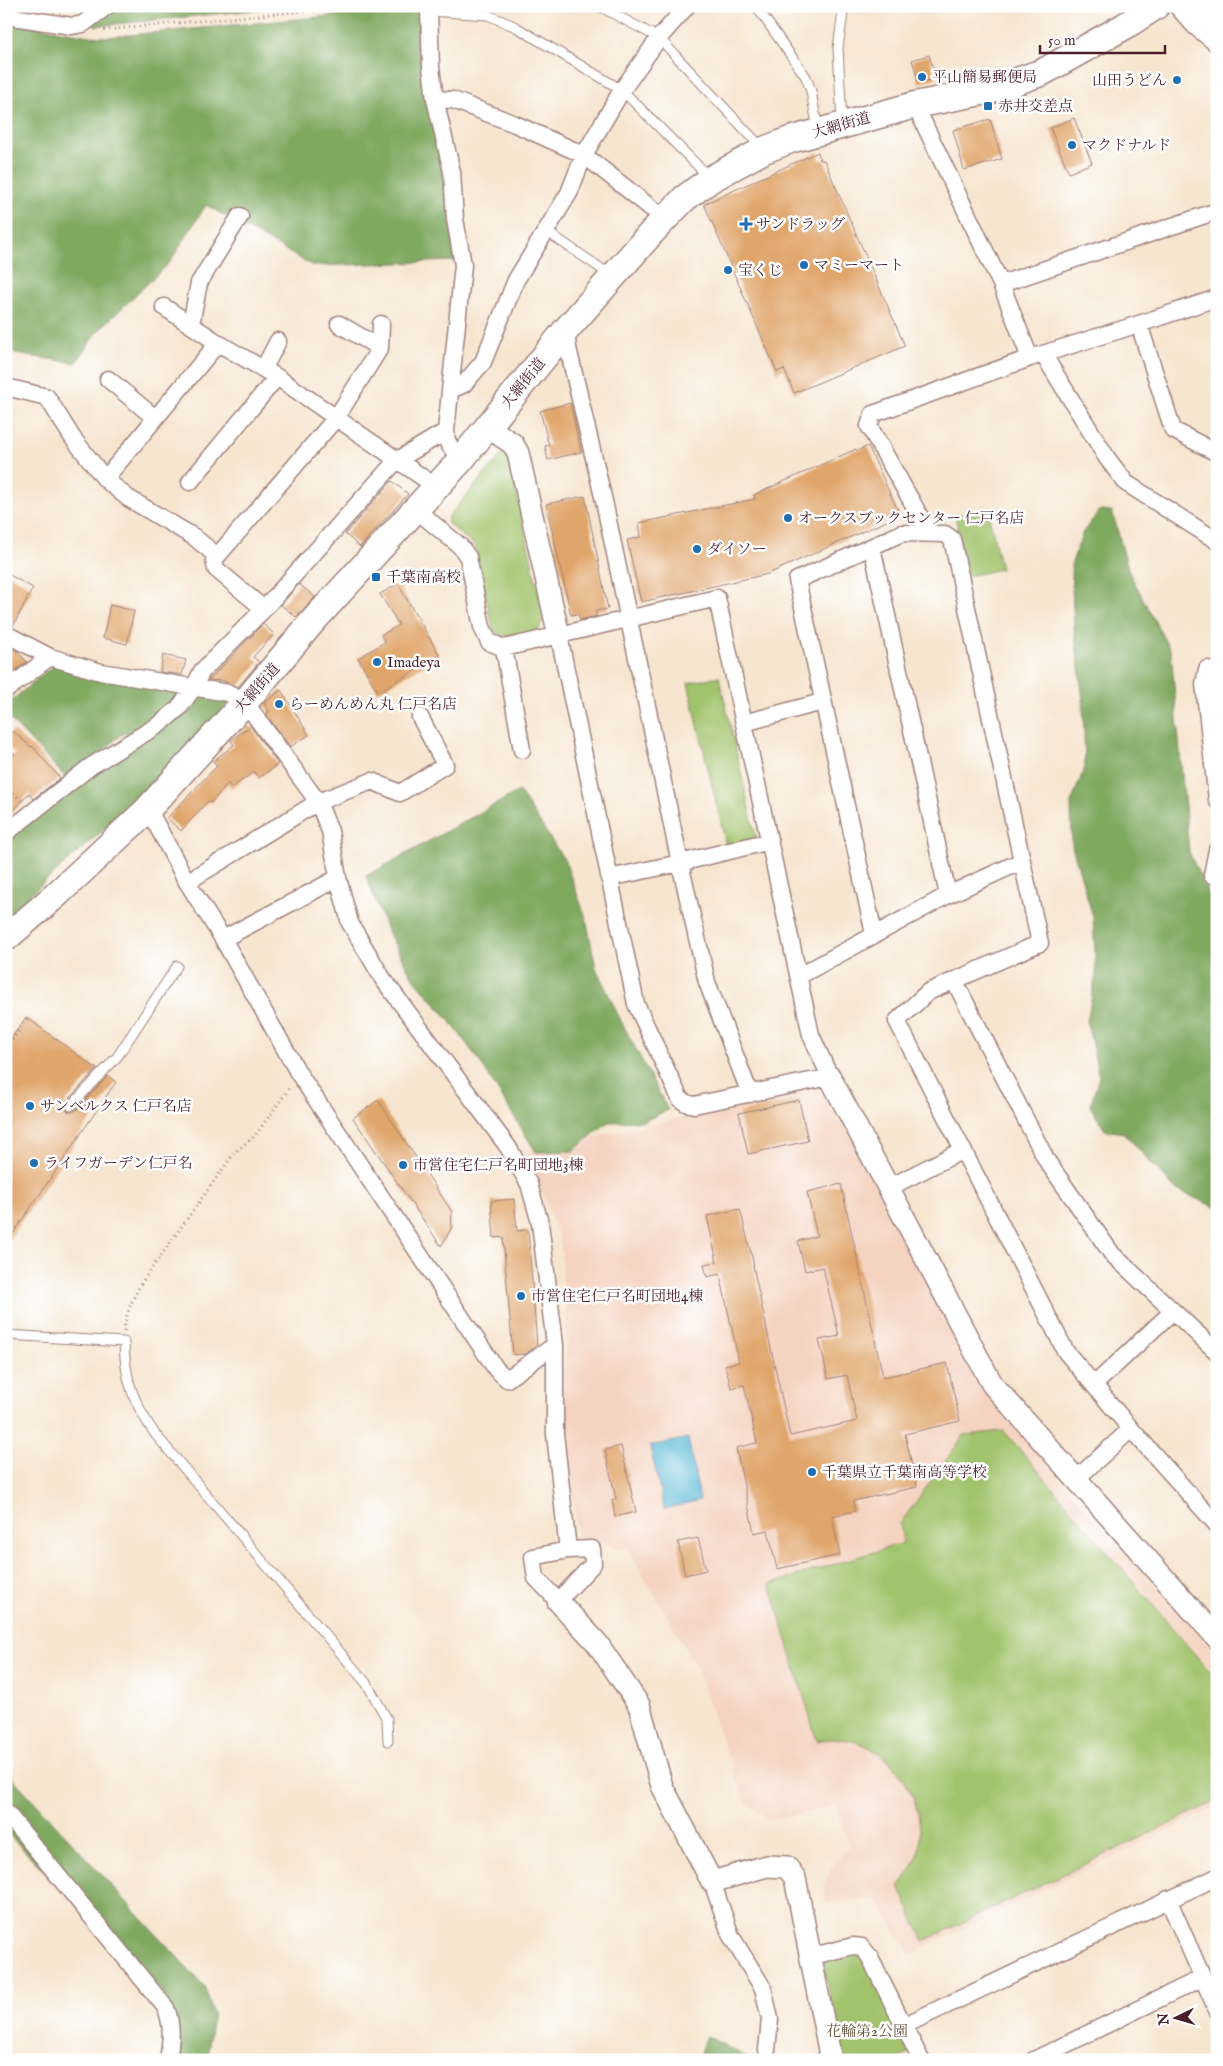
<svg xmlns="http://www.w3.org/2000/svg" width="1223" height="2066" font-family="'IM FELL English','Noto Serif JP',serif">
	<rect width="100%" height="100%" fill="#fff"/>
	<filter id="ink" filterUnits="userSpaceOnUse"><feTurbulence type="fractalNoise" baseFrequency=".02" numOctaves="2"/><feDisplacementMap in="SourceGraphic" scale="10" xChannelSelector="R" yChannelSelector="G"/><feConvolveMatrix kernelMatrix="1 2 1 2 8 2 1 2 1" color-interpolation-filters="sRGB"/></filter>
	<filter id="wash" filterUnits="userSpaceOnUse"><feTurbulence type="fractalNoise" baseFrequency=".0096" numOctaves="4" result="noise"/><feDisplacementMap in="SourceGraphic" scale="20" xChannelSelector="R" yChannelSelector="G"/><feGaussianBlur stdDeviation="1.12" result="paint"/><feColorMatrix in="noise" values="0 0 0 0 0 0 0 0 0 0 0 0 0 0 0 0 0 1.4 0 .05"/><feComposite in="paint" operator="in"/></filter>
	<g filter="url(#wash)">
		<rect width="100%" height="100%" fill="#f6e5cf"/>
		<path fill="#f4d3c0" d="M814,1088l15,7 163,308 225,252v152l-307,147 -34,-56 -50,5 -2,-18 8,-19 17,-21 -13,-39 -67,15 -25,-21 -49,-135 -67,-116 -50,-10 -16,-134 5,-65 -6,-95 -33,-93z"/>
		<path fill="#a1c36c" stroke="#76714c" d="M504,452l5,6 35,160 -6,13 -35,6 -10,-7 -18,-84 -27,-22v-7z
			M988,512l13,57 -33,7 -13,-61z
			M719,676l37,162 -30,7 -38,-162z
			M1004,1431l213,249v121l-293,140 -25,-54c7,-10 16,-22 19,-33 13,-60 -37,-128 -101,-113l-47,-157 133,-41 -3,-19 64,-89z
			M855,1952l11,6 43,95 -13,7h-52l-22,-100z"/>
		<path fill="#80a960" stroke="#656446" d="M115,6h181l-200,20 -4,-3z
			M415,8l8,8 21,141 11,104 -142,5 -107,-61 -36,57 -73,70 -21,31 -55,-8 -15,-6v-328l83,15 18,1z
			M1100,510l12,1 17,61 42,80 18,200 22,48 6,2v306l-42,-19 -51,-56 -19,-3 -15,-24 9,-29 -12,-55 9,-48 -3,-57 -21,-71 -1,-43 14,-36 -2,-67 -9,-73 -3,-62 12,-33z
			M54,665l129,26 -22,27 -40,17 -30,26 -25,17 -60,-63v-10z
			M203,692l22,4 4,8 -84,89 -139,123v-77l70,-55 91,-57z
			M519,791l46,70 21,57 10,50 25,53 47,89 -24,11 -36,1 -35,29 -37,1 -56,-90 -30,-41 -39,-46 -24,-45 -21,-54z
			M6,1771l198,215 9,27 -6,47h-31l-13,-68 -157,-160z
			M707,2036l45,24h-46l-6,-8z"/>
		<path fill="#58b8d6" stroke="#516c80" d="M688,1438l12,62 -36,9 -14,-63z"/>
		<g id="blocks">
			<path fill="#e0a56b" d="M929,55l7,23 -17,5 -7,-23z
				M1074,118l18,45 -23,10 -19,-45z
				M990,119l12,40 -38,11 -11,-40z
				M818,152l2,8h4l81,186 -111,47 -10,-24 -7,3 -73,-168z
				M570,403l11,49 -33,8 -3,-14 4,-1 -9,-34z
				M868,446l32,69 -132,59 -127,28 -14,-62 14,-3 -2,-14 116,-24 -1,-4 102,-46 1,2z
				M392,481l16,13 -48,53 -15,-13z
				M585,496l23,113 -13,2 2,5 -17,4 -2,-6 -7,1 -25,-111z
				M6,573l27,15 -20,38 -7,-2z
				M299,584l16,13 -19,20 -15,-12z
				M398,584l42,72 -62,36 -20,-34 27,-16 -4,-7 18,-10 -19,-31z
				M110,605l24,6 -7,33 -24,-6z
				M263,624l11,10 -21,23 6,5 -21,25 -15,-6 -14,-1z
				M6,645l12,7 9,10 -21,15z
				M163,655l23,5 -4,15 -22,-3z
				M281,690l28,45 -19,12 -24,-33 3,-2 -5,-9z
				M250,726l28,38 -19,14 -5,-6 -23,16 -3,-5 -17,20 -3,-2 -27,30 -14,-13 50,-52 -4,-5 21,-16 -3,-5z
				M13,731l18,16 1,-1 28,32 -27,21 -4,-6 -23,27v-58l9,-8 -9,-8v-8z
				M26,1017l71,52 -31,33 -1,5 2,4 5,1 4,-2 32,-34 8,6 -110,162v-198z
				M378,1100l74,112 -1,17 -10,17 -88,-128z
				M799,1100l9,41 -60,13 -9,-41z
				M841,1184l42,193 64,-14 13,58 -55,13 12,53 -64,14 2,10 -23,5 8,39 -63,14 -9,-39 -14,3 -18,-85 21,-5 -13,-58 -13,3 -6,-23 14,-3 -19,-88 -13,3 -3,-13 13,-2 -10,-46 33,-7 14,57h-1l37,170 67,-15 -10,-46 -19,4 -5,-23 -4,-16 20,-4 -16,-69 -18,4 -7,-30 19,-5 -10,-44z
				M514,1199l3,32 11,-1 9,115 -12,9 -12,1 -10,-118 -9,1 -3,-37z
				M621,1446l15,66 -21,5 -3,-17 4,-1 -11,-49z
				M698,1538l8,32 -21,5 -7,-33z"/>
		</g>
	</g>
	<g filter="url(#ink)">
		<use href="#blocks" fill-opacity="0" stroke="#a0827d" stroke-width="1"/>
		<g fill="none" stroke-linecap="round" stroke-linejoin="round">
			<g stroke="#a0827d" stroke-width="11">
				<path id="service" d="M599,6l60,32 103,110
					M756,6l50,71 5,14 7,39
					M429,11l59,4 28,12 106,63 87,87
					M842,123l-4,-75 6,-42
					M546,231l66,45
					M71,1106l46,-49 60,-91
					M6,1335l118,7c1,38 9,60 31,92l212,250 20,35 1,22"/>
			</g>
			<g stroke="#a0827d" stroke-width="19">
				<path id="minor" d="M426,6l3,5 2,56 4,32 17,73 3,47 8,46 -17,166 1,10 13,20
					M6,16l66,10 11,-2 24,-18
					M435,99l18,1 62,24 69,31 81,64
					M915,105l86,179 29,74
					M1001,284l216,-73
					M164,307l54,36 59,34 158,109
					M191,324l8,-41 41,-67
					M339,324l41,24
					M1139,324l34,106 44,23
					M566,330l2,18 36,153 76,362 27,119 43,112
					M1043,354l64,104 19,25 91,58
					M264,368l14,-27
					M108,379l47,39
					M6,387l41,10 25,40 33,42 23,19 66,39 23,19
					M451,390l13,-6 19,-22 33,-82 53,-87 15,-38 38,-65 37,-52 28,-32
					M105,479l113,-136
					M190,482l87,-105
					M415,509l45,37 8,11 14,70 7,15 15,6 213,-50 94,437 19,42 -136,28 -8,-2 -6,-4 -44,-95 -77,-368
					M929,532l-60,-106 4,-12 157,-56 109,-34 78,-26
					M872,547l76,348
					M264,609l-48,-40 -2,-9 122,-142 44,-70 1,-24
					M6,634l44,23 51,15 127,21 17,9 73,100 12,29 8,47 12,45 33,56 125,168 21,37 11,39 15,122v89l13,116
					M504,648l18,102
					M1217,671l-10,-2 -3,15 13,116
					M6,690l44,-33
					M744,723l78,-21
					M147,810l6,8 34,64 36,57 76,135 197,295 11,10 48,-34
					M6,833l85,-67 69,-42 19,-16 15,-21 8,-16 62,-62 132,-148 50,-30
					M1217,850l-5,25h5
					M1022,861l18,82 -112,49 -31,29 169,331 65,77 86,96
					M609,878l71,-15 90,-22
					M187,882l131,-80 54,-21 28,12 45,-28 -25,-48
					M223,939l115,-61
					M799,976l149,-81 74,-34 -70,-322 -7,-5 -43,-1 -105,47 77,354
					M954,980l93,181 65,93 105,98
					M888,1188l75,-38
					M1094,1385l79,-74
					M1075,1480l56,-51
					M592,1549l1,15 -35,37 -22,-23 -3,-21 35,-7z
					M6,1812l160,196c7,18 5,33 2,52
					M712,1882l19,54 32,52 7,31 -3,31
					M1168,1899l49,111
					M809,1957l44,-11 9,1 7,9 52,104
					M905,2025l312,-148
					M1034,2060l168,-82"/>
			</g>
			<g stroke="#a0827d" stroke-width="24">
				<path id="tertiary" d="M1180,6l17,19 20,16
					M1202,6l15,9
					M486,426l27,18 5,9 41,183
					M830,1077l162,307 225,254
					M558,1601l39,42 42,62 23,81 50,96 55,-16 20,1 8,11 36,182"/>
			</g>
			<g stroke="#a0827d" stroke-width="29">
				<path id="primary" d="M6,938l49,-42 92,-86 98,-108 68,-81 147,-160 106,-131 87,-99 32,-33 26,-19 53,-29 26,-10 125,-35 77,-15 51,-18 82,-46 31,-20"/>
			</g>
			<path stroke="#a0827d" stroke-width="3" stroke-dasharray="1 4" stroke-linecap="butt" d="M104,30l252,-24
				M6,786l16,15
				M6,1048l23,-32
				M124,1331c2,-19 9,-33 18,-49l93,-130 20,-16 35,-49"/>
			<use href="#service" stroke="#fff" stroke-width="9"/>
			<use href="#minor" stroke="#fff" stroke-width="16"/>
			<use href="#tertiary" stroke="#fff" stroke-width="21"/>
			<use href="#primary" stroke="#fff" stroke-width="26"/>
		</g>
	</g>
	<g fill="#1f6fb2" stroke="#fff" stroke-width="2">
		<circle cx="922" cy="77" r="5"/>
		<circle cx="1177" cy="80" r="5"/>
		<rect x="983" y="101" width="10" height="10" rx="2.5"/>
		<circle cx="1072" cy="145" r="5"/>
		<path d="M743.5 216.5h5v5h5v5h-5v5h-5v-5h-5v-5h5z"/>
		<circle cx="804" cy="265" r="5"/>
		<circle cx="728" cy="270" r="5"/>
		<circle cx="788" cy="518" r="5"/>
		<circle cx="697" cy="549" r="5"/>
		<rect x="371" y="572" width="10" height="10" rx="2.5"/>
		<circle cx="377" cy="662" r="5"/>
		<circle cx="279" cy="704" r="5"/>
		<circle cx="30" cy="1106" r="5"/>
		<circle cx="34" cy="1163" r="5"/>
		<circle cx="403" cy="1165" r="5"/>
		<circle cx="521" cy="1296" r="5"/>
		<circle cx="812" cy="1472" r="5"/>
	</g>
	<g text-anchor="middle" stroke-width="5" stroke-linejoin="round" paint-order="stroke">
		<g font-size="15" fill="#4a1f2b" stroke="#fff" text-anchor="start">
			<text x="932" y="82">平山簡易郵便局</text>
			<text x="1167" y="85" text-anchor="end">山田うどん</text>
			<text x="998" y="111">赤井交差点</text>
			<text x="1082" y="150">マクドナルド</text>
			<text x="756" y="229">サンドラッグ</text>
			<text x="814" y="270">マミーマート</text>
			<text x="738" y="275">宝くじ</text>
			<text x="798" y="523">オークスブックセンター 仁戸名店</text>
			<text x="707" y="554">ダイソー</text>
			<text x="386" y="582">千葉南高校</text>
			<text x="387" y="667">Imadeya</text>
			<text x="289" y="709">らーめんめん丸 仁戸名店</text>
			<text x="40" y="1111">サンベルクス 仁戸名店</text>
			<text x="44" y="1168">ライフガーデン仁戸名</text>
			<text x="413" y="1170">市営住宅仁戸名町団地3棟</text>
			<text x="531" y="1301">市営住宅仁戸名町団地4棟</text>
			<text x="822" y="1477">千葉県立千葉南高等学校</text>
		</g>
		<g font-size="15" fill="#4a1f2b" stroke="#fff">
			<text transform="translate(841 125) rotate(-16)" y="5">大網街道</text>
			<text transform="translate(523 383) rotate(-51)" y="5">大網街道</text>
			<text transform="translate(257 688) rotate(-49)" y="5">大網街道</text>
		</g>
		<g font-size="15" fill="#685842" stroke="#fff">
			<text x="867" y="2036">花輪第2公園</text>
		</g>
	</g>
	<rect width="1223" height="2066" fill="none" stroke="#fff" stroke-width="25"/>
	<g transform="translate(1176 2018) rotate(265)" stroke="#ffffff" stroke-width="4" paint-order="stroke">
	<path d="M0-4L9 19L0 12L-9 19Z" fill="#4a1f2b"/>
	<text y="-8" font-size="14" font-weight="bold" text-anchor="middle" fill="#4a1f2b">N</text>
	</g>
	<path d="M1040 45v8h125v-8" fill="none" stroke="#4a1f2b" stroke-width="2.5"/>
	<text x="1048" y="45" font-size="15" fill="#4a1f2b" stroke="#ffffff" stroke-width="4" paint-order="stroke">50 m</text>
</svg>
